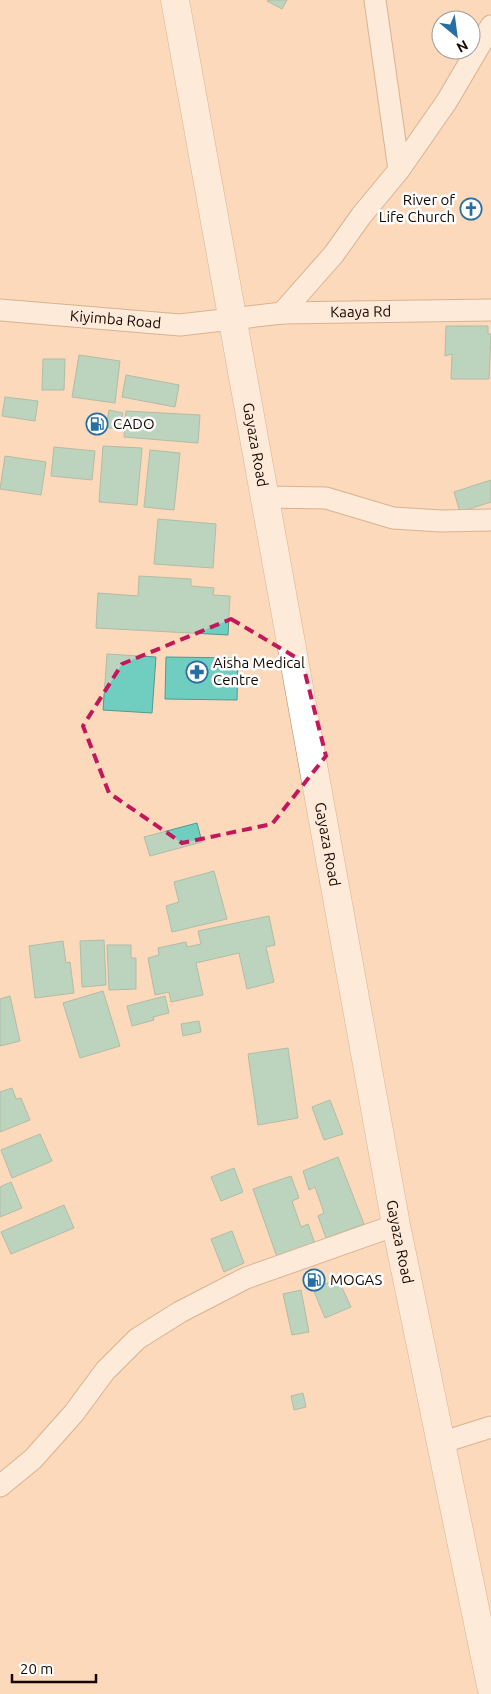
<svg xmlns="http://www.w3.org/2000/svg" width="491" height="1694" font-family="Ubuntu,sans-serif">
	<rect width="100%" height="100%" fill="#fbd9ba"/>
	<path fill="#70cec1" stroke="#56988e" d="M268,0h19l-5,9 -15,-8z
		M446,326h42v8h3l-2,45h-38l1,-25 -7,2z
		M79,355l41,6 -5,42 -43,-6z
		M43,359h22l-1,31h-22z
		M126,375l53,10 -4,22 -53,-10z
		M5,397l33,4 -3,20 -33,-5z
		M109,410l14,3 -4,17 -13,-3z
		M126,411l74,4 -2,28 -74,-6z
		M103,446l39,2 -5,57 -38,-3z
		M54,447l41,4 -3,29 -41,-4z
		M150,450l30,3 -6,57 -30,-3z
		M5,456l41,6 -5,33 -41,-6z
		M491,480v22l-31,10 -6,-20z
		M158,519l58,5 -3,44 -59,-4z
		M139,576l52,3v7l23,2 -1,7 17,1 -2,39 -132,-7 2,-35 40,3z
		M107,654l49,3 -4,56 -49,-3z
		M166,657l72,1 -1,42 -72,-1z
		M197,823l5,19 -52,14 -6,-19z
		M214,871l13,48 -55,13 -6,-26 13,-4 -5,-20z
		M269,916l6,29 -9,2 8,35 -27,7 -8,-36 -43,10 7,32 -32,7 -2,-10 -14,3 -7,-37 11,-3 -1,-7 28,-6 1,5 14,-3 -3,-13z
		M104,940l2,45 -24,2 -2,-46z
		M63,941l3,22 4,-1 4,31 -39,5 -6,-52z
		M107,945h24v13h5v31l-27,1z
		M103,991l17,55 -40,12 -17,-55z
		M10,996l10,45 -20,5v-47z
		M165,996l4,17 -16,4 1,3 -22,6 -5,-20z
		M199,1021l2,11 -18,4 -2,-12z
		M288,1048l10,70 -40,7 -10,-71z
		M12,1088l4,11 5,-1 9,22 -30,12v-40z
		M330,1100l13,34 -19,6 -12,-33z
		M40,1134l12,27 -40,17 -11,-28z
		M338,1157l26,67 -38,14 -8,-22 6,-3 -9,-26 -6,3 -6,-19z
		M234,1168l9,24 -22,9 -10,-24z
		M291,1176l8,22 -7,3 9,26 7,-3 7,20 -38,13 -24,-68z
		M11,1182l11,26 -22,9v-30z
		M64,1205l10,23 -63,26 -10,-22z
		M232,1231l12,32 -20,9 -13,-33z
		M338,1279l13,28 -26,11 -12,-29z
		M301,1290l8,42 -17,3 -9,-41z
		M303,1393l3,14 -12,3 -3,-14z"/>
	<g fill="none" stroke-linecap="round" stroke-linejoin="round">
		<g stroke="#ac8561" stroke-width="23">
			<g id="street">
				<path d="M375,0l24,170"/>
				<path id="s1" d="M0,310l180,15 102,-12 209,-3"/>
				<path d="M282,313l52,-59 27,-38 38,-46 48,-69 44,-75"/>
				<path d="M264,497l62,1 67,20 48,3 50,-1"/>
				<path d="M440,1443l51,-16"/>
				<path d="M0,1486l33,-27 41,-46 31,-42 32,-32 43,-27 66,-34 150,-53"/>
			</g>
		</g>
		<g stroke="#ac8561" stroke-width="29">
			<g id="primary">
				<path id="s2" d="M175,0l221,1225 95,461"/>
			</g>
		</g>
		<use href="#street" stroke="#fff" stroke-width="21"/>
		<use href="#primary" stroke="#fff" stroke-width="28"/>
	</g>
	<path d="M0 0H491V1694H0ZM231,619l71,42 24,95 -54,68 -90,19 -73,-50 -26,-67 39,-62z" fill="#fbd9ba" fill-opacity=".55" fill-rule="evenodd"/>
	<path fill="none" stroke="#c2185b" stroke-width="4" stroke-dasharray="10 6" stroke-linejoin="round" d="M231,619l71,42 24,95 -54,68 -90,19 -73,-50 -26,-67 39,-62z"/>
	<defs>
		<g id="church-ring" transform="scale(1.125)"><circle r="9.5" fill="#fff" stroke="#276fa3" stroke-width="1.5"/><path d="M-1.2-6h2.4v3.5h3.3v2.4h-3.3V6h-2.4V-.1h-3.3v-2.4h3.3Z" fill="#276fa3"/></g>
		<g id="fuel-ring" transform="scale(1.125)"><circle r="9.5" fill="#fff" stroke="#276fa3" stroke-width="1.5"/><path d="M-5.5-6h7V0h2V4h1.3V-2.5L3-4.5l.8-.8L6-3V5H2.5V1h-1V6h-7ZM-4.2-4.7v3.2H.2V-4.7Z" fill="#276fa3"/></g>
		<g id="pharmacy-ring" transform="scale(1.125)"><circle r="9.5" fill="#fff" stroke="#276fa3" stroke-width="1.5"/><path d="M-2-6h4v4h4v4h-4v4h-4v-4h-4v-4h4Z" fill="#276fa3"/></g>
	</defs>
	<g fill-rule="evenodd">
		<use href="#church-ring" x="471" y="209"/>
		<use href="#fuel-ring" x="97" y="424"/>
		<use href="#pharmacy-ring" x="197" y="672"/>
		<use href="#fuel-ring" x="314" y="1280"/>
	</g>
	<g text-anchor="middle" stroke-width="5" stroke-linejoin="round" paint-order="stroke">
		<g font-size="15" fill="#160800" stroke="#fff" text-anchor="start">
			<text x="455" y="205" text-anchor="end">River of<tspan x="455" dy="17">Life Church</tspan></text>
			<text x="113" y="429">CADO</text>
			<text x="213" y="668">Aisha Medical<tspan x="213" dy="17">Centre</tspan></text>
			<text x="330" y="1285">MOGAS</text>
		</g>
		<g font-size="15" fill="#160800" stroke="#fff">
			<text dy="5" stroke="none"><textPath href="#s1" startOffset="362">Kaaya Rd</textPath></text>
			<text dy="5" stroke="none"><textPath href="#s1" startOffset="116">Kiyimba Road</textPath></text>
			<text dy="5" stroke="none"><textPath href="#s2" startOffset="452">Gayaza Road</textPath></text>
			<text dy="5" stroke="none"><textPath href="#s2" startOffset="858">Gayaza Road</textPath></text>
			<text dy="5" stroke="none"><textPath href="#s2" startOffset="1262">Gayaza Road</textPath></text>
		</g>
	</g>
	<g transform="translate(456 35) rotate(151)"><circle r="24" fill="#ffffff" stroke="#a29c99"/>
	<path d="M0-4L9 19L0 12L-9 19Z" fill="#276fa3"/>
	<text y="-8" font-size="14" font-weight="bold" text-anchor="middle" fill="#160800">N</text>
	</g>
	<path d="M12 1674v8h84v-8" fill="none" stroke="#160800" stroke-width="2.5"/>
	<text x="20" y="1674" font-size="15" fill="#160800" stroke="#ffffff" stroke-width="4" paint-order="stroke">20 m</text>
</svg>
